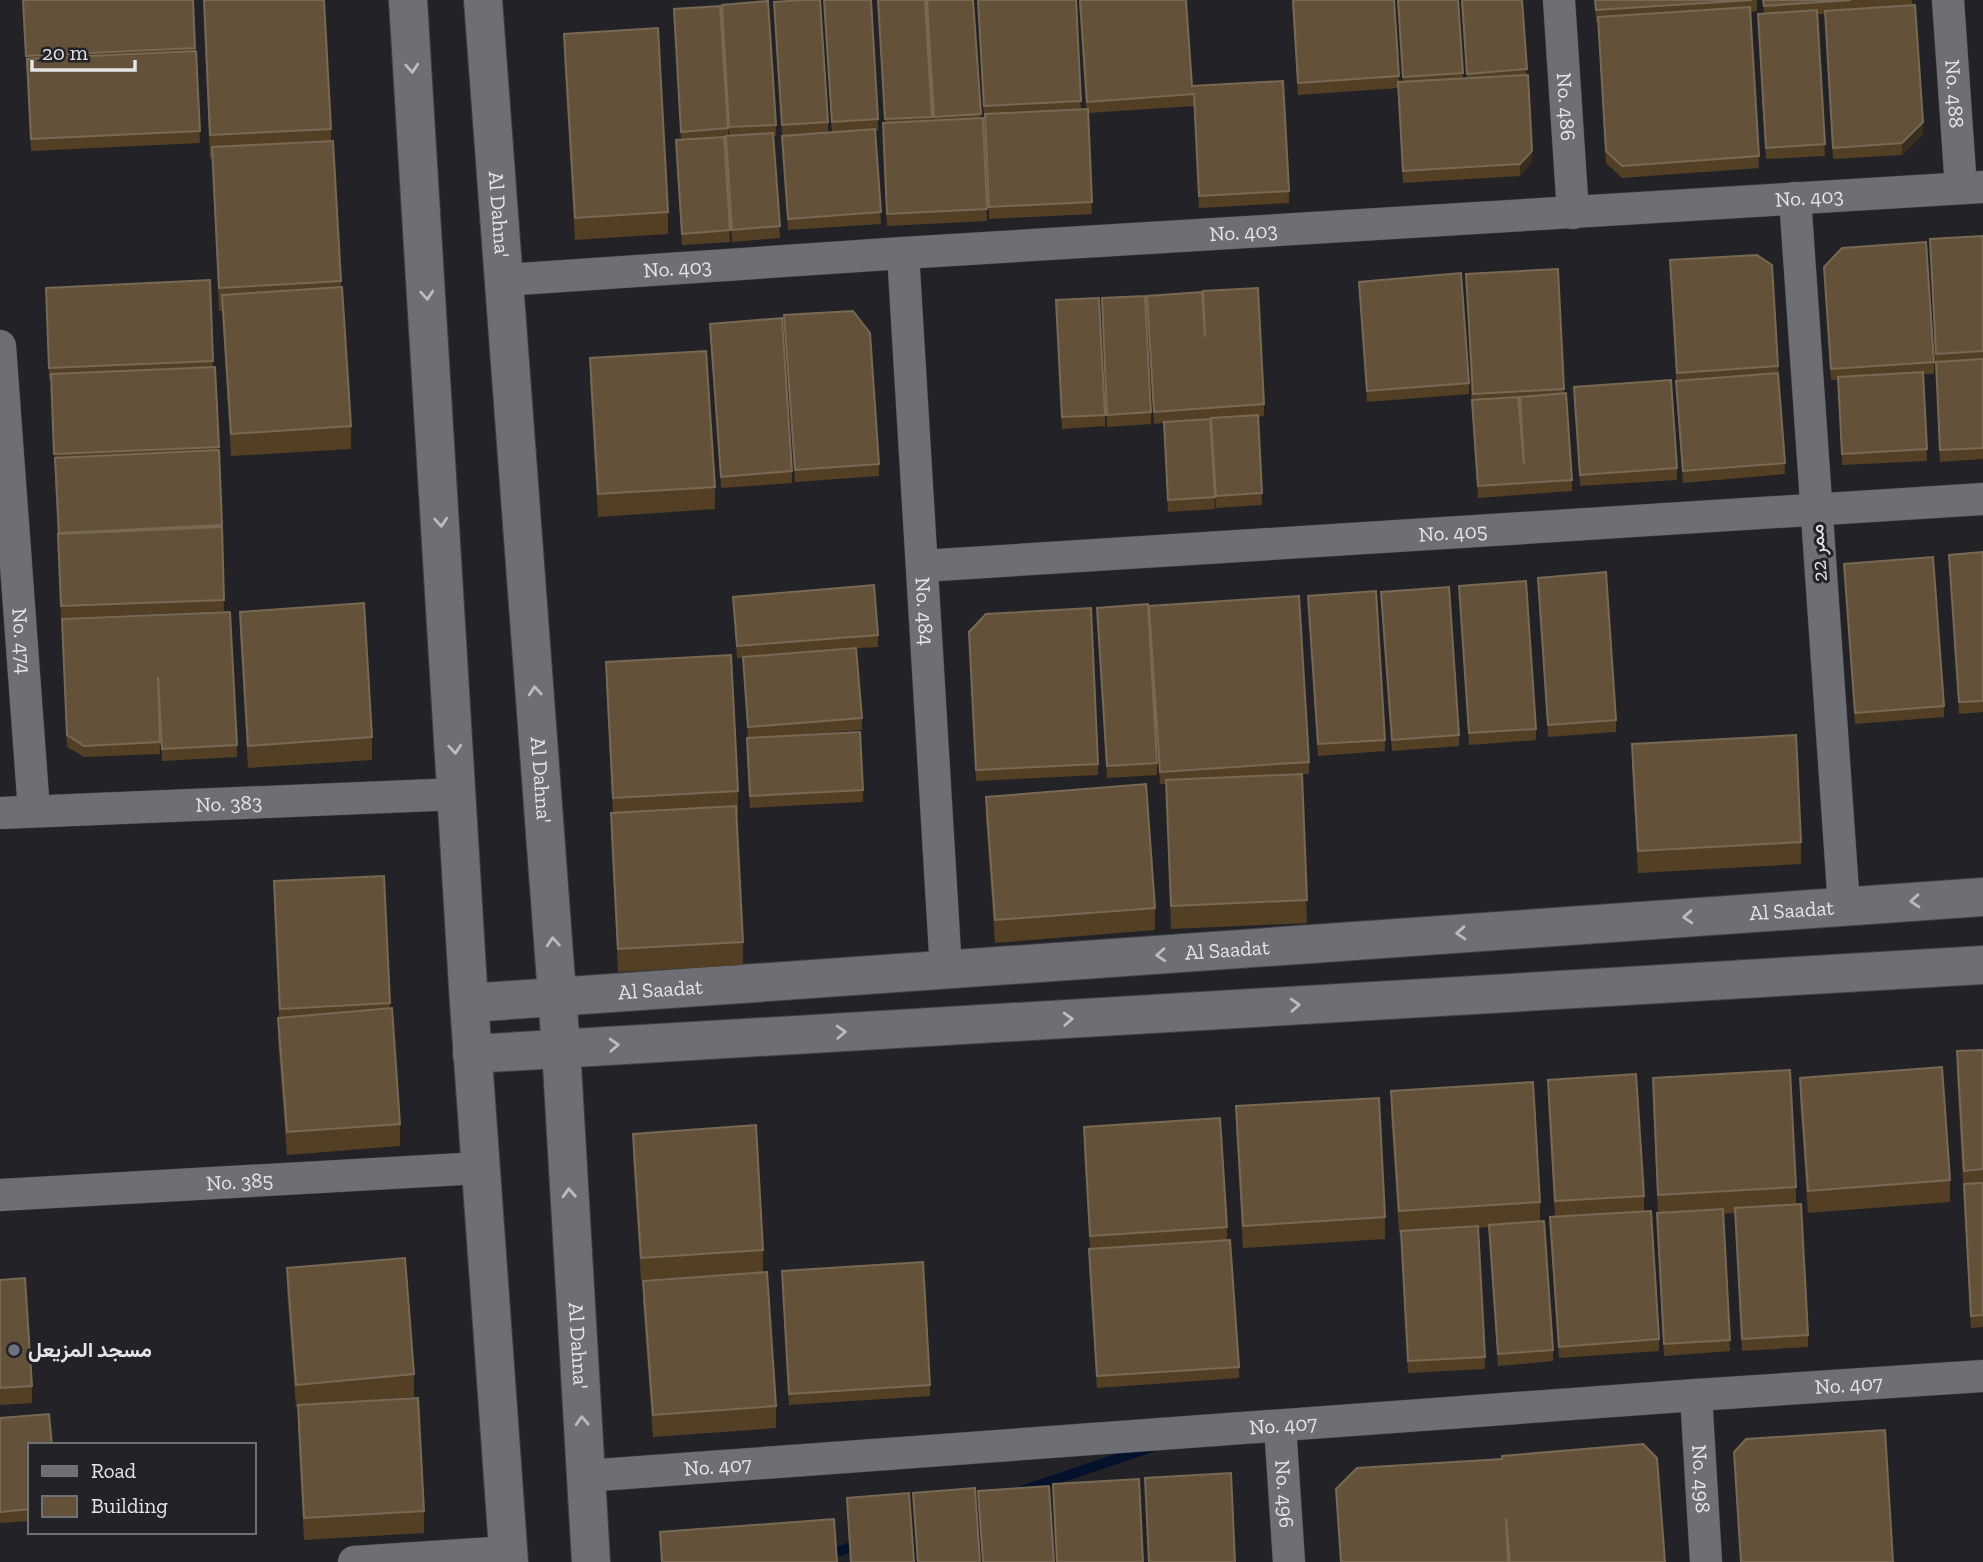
<svg xmlns="http://www.w3.org/2000/svg" width="1983" height="1562" font-family="'Zilla Slab',Vazirmatn,serif">
	<rect width="100%" height="100%" fill="#232327"/>
	<g fill="none" stroke-linecap="round" stroke-linejoin="round">
		<path stroke="#04112a" stroke-width="10" d="M1021,1491l131,-44
			M807,1562l56,-19"/>
		<g stroke="#404144" stroke-width="33">
			<g id="street">
				<path id="s1" d="M1559,0l14,213"/>
				<path id="s2" d="M1948,0l13,188"/>
				<path d="M1795,198l49,708"/>
				<path id="s3" d="M903,253l43,717"/>
				<path id="s4" d="M505,280l398,-27 1080,-66"/>
				<path id="s5" d="M0,346l34,465"/>
				<path id="s6" d="M922,566l1061,-67"/>
				<path id="s7" d="M0,813l458,-19"/>
				<path id="s8" d="M0,1195l480,-27"/>
				<path id="s9" d="M1696,1395l10,167"/>
				<path id="s10" d="M1280,1426l9,136"/>
				<path id="s11" d="M585,1476l1111,-81 287,-19"/>
				<path d="M354,1562l154,-10"/>
			</g>
		</g>
		<g stroke="#404144" stroke-width="40">
			<g id="secondary">
				<path d="M408,0l61,1003 40,559"/>
				<path id="s12" d="M483,0l78,1048 30,514"/>
				<path id="s13" d="M469,1003l1514,-106"/>
				<path d="M472,1054l1511,-89"/>
			</g>
		</g>
		<use href="#street" stroke="#6e6f74" stroke-width="32"/>
		<use href="#secondary" stroke="#6e6f74" stroke-width="38"/>
	</g>
	<path fill="#534024" fill-rule="evenodd" d="M23,0h170l7,143 -169,8z
		M204,0l127,129v12h2l8,146 10,139v23l-120,7 -9,-145h-3l-7,-153h-2l-6,-137z
		M824,0l54,119v12h-3l6,93 -93,6 -14,-228 54,120v11l4,-1z
		M878,0h47l7,120h1l-7,-120h47l14,221 -100,5 -4,-92 2,-11z
		M978,0h98l5,110 5,-1 -7,-109h107l6,86 97,105v12l-90,5 -5,-102 -106,7 4,101 -103,5 -4,-101h-1z
		M1292,0h102l5,82h4l-5,-82h60l5,79 4,-1 -6,-78h61l10,162 -12,14 -117,7 -5,-95 -100,7z
		M1595,0h162v11l-7,1 9,156 -137,10 -16,-15 -8,-141h-2z
		M1763,0h149l11,134 -21,21 -69,4 -8,-145h-8l8,142 -59,3 -8,-133v-12h6z
		M722,5l54,120v11h-2l6,102 -48,4 -6,-102h-2l6,102 -48,3 -6,-93v-12h5l-7,-131 54,119v8h1z
		M564,34l104,178v22l-93,6 -11,-184z
		M1983,236v223l-43,3 -10,-223z
		M1670,260l102,5 13,209 -102,9 -7,-90v-12z
		M1824,267l110,95v12h-10l3,87 -85,4 -4,-85h-7z
		M1558,269l6,124 8,87v11l-94,7 -6,-86 -6,-138zM1519,403h1l2,32z
		M210,280l3,87h2l7,158 2,86 -163,7 -10,-239h-2l-3,-80z
		M1359,282l110,101v11l-102,8z
		M1147,296l57,31 60,77v12l-6,1 4,88 -46,3 -5,-88h-1l5,89 -47,3 -4,-89 -10,1z
		M1102,298l49,114v12l-44,3z
		M1056,300l49,115v11l-43,3z
		M784,315l95,149v12l-84,6z
		M710,324l82,147v12l-71,5z
		M590,358l125,129v22l-117,8 -8,-136z
		M1574,387l103,81v12l-97,6z
		M1983,552v160l-24,2 -10,-159z
		M1844,564l100,142v11l-89,7z
		M1538,578l78,142v12l-68,5z
		M1459,586l77,143v11l-67,5z
		M1381,592l78,143v11l-67,5z
		M1308,596l77,144v11l-67,5z
		M733,597l145,38v12l-34,2 18,69v12l-105,8 106,52v12l-113,6 -3,-58 1,-12 -5,-80h-6z
		M1149,606l160,156v12h-7l5,149 -136,6 -5,-145h-6z
		M1097,608l60,155v12l-50,3z
		M240,612l132,125v23l-124,8 -8,-134z
		M62,630l175,115v12l-75,4 -3,-60 1,53 -76,3 -17,-10z
		M969,632l129,132v11l-122,6z
		M606,662l132,129v23h-1l6,128v23l-125,7 -7,-137v-22h2l-7,-128z
		M1632,744l169,98v22l-163,9 -6,-107z
		M986,797l169,111v22l-160,13 -9,-124z
		M384,876l6,133 10,115v22l-113,9 -9,-115v-22h1l-5,-114v-23z
		M1983,1050v277l-12,1 -14,-254v-23z
		M1653,1078l143,109v17l12,131v12l-66,4 -7,-138 -12,1 7,137 -66,5 -7,-132v-11h1l-5,-112z
		M1800,1078l150,102v22l-142,11 -8,-113z
		M1548,1080l96,116v15l15,128v12l-100,7 -9,-129v-12h5l-7,-114z
		M1391,1091l149,111v19l13,129v11l-55,5 -9,-139 -11,1 7,141 -77,4 -7,-140h-2l-8,-119z
		M1236,1106l149,111v22l-142,9 -7,-120z
		M1084,1127l143,100v13l12,127v11l-142,10 -8,-127v-12h1l-6,-100z
		M633,1134l130,116v22l13,134v22l-123,9 -10,-134v-22l108,-8 -110,7 -8,-124z
		M287,1268l127,106v23l-65,5 75,109v22l-120,7 -6,-112v-21h-2l-9,-116z
		M782,1271l148,114v11l-141,9z
		M0,1280l32,106v17l-32,2z
		M0,1418l30,27v76l-30,2z
		M913,1493l67,69h-63z"/>
	<path fill="#392d1c" d="M1923,122v12l-21,21v-12z
		M1532,151v11l-12,14v-12z"/>
	<path fill="#635239" stroke="#776954" stroke-width="2" d="M23,0h170l2,48 -169,8z
		M204,0h120l7,129 -121,6z
		M804,0h16l8,122 -46,3 -8,-123z
		M824,0h47l7,119 -46,3z
		M878,0h47l7,117 -47,2z
		M927,0h46l8,114 -47,3z
		M978,0h98l5,101 -97,5z
		M1080,0h106l6,86 91,-5 6,110 -90,5 -5,-102 -107,8z
		M1293,0h101l5,76 -101,7z
		M1398,0h60l5,73 -60,4z
		M1462,0h60l5,69 -60,5z
		M1595,0h157l-156,10z
		M1763,0h88l-87,6z
		M768,1l8,124 -47,2 -7,-122z
		M1915,5l8,117 -21,21 -69,5 -8,-137z
		M720,6l8,122 -47,4 -7,-123z
		M1750,7l9,149 -137,10 -16,-15 -8,-134z
		M1817,10l8,134 -59,4 -8,-134z
		M658,28l10,184 -93,6 -11,-184z
		M196,51l4,80 -169,8 -4,-80z
		M1528,75l4,76 -12,13 -117,7 -5,-89z
		M1088,109l4,93 -103,5 -4,-93z
		M983,118l4,91 -100,5 -4,-91z
		M875,129l6,83 -93,7 -6,-83z
		M773,133l7,93 -48,4 -6,-94z
		M724,137l6,93 -48,4 -6,-94z
		M333,141l8,140 -122,7 -7,-141z
		M1983,236v115l-47,3 -6,-115z
		M1926,242l8,120 -103,7 -7,-102 18,-19z
		M1757,255l15,10 6,101 -101,7 -7,-113z
		M1558,269l6,120 -91,5 -7,-120z
		M1461,273l8,110 -102,8 -8,-109z
		M210,280l3,81 -164,7 -3,-80z
		M342,287l9,139 -120,8 -9,-139z
		M1258,288l6,116 -110,8 -7,-116 55,-4 3,45 -2,-46z
		M1145,296l6,116 -44,3 -5,-117z
		M1099,298l6,117 -43,2 -6,-117z
		M853,311l17,22 9,131 -84,6 -11,-155z
		M782,318l10,153 -71,6 -11,-153z
		M706,351l9,136 -117,7 -8,-136z
		M1983,359v89l-43,2 -4,-88z
		M215,367l4,80 -165,7 -3,-80z
		M1923,372l4,77 -85,5 -4,-77z
		M1778,373l7,90 -102,8 -7,-90z
		M1671,380l6,88 -97,7 -6,-88z
		M1566,393l6,87 -94,6 -6,-86 46,-3 6,67 -4,-67z
		M1258,415l4,78 -46,3 -5,-78z
		M1210,419l5,78 -47,3 -4,-78z
		M219,450l3,75 -163,8 -4,-75z
		M222,527l2,73 -163,6 -3,-72z
		M1983,552v149l-24,1 -10,-147z
		M1933,557l11,149 -89,7 -11,-149z
		M1606,572l10,148 -68,5 -10,-147z
		M1526,581l10,148 -67,4 -10,-147z
		M874,585l4,50 -141,11 -4,-49z
		M1449,587l10,148 -67,5 -11,-148z
		M1376,591l9,149 -67,4 -10,-148z
		M1299,596l10,166 -149,10 -11,-166z
		M364,603l8,134 -124,9 -8,-134z
		M1148,604l9,159 -50,3 -10,-158z
		M1091,608l7,156 -122,6 -7,-138 17,-18z
		M230,612l7,133 -75,4 -4,-72 2,65 -76,4 -17,-11 -5,-116z
		M856,648l6,70 -114,9 -5,-70z
		M731,655l7,136 -125,7 -7,-136z
		M860,732l3,58 -113,6 -3,-58z
		M1796,735l5,107 -163,9 -6,-107z
		M1302,774l5,126 -136,6 -5,-126z
		M1146,784l9,124 -160,12 -9,-123z
		M736,806l7,136 -125,7 -7,-136z
		M384,876l6,127 -110,6 -6,-128z
		M392,1008l8,116 -113,8 -9,-114z
		M1983,1050v119l-19,2 -7,-120z
		M1942,1067l8,113 -142,11 -8,-113z
		M1790,1070l6,117 -138,8 -5,-117z
		M1636,1074l8,122 -89,5 -7,-121z
		M1533,1082l7,120 -141,9 -8,-120z
		M1379,1098l6,119 -142,9 -7,-120z
		M1220,1118l7,109 -137,9 -6,-109z
		M756,1125l7,125 -122,8 -8,-124z
		M1983,1183v132l-12,1 -7,-132z
		M1801,1204l7,131 -66,4 -7,-131z
		M1723,1209l7,131 -66,4 -7,-131z
		M1651,1211l8,128 -100,8 -9,-130z
		M1544,1221l9,129 -55,4 -9,-129z
		M1478,1226l7,131 -77,4 -7,-130z
		M1230,1240l9,127 -142,9 -8,-127z
		M405,1258l9,116 -118,11 -9,-117z
		M923,1262l7,123 -141,9 -7,-123z
		M767,1272l9,134 -123,9 -10,-134z
		M25,1278l7,108 -32,2v-108z
		M418,1398l6,113 -120,7 -6,-113z
		M49,1414l3,31h-22v64l-30,3v-94z
		M1885,1430l8,132h-152l-7,-110 12,-13z
		M1643,1444l14,14 8,104h-155l-4,-44 2,44h-167l-5,-73 21,-21 145,-9v-3z
		M1231,1473l4,89h-86l-4,-84z
		M1139,1479l4,83h-86l-4,-78z
		M1049,1486l5,76h-71l-5,-71z
		M975,1488l5,74h-62l-5,-69z
		M909,1493l5,69h-63l-4,-64z
		M834,1519l3,43h-175l-2,-30z"/>
	<defs><path id="oneway-chevron" d="M-2-3.5L2.5 0L-2 3.5" fill="none" stroke-width="1.6" stroke-linecap="round" stroke-linejoin="round" transform="scale(1.75)"/></defs>
	<g stroke="#bbbcbf">
		<use href="#oneway-chevron" transform="translate(412 68) rotate(86)"/>
		<use href="#oneway-chevron" transform="translate(427 295) rotate(86)"/>
		<use href="#oneway-chevron" transform="translate(441 522) rotate(86)"/>
		<use href="#oneway-chevron" transform="translate(535 691) rotate(-94)"/>
		<use href="#oneway-chevron" transform="translate(455 749) rotate(86)"/>
		<use href="#oneway-chevron" transform="translate(1915 901) rotate(176)"/>
		<use href="#oneway-chevron" transform="translate(1688 917) rotate(176)"/>
		<use href="#oneway-chevron" transform="translate(1461 933) rotate(176)"/>
		<use href="#oneway-chevron" transform="translate(553 942) rotate(-94)"/>
		<use href="#oneway-chevron" transform="translate(1161 955) rotate(176)"/>
		<use href="#oneway-chevron" transform="translate(1295 1005) rotate(-3)"/>
		<use href="#oneway-chevron" transform="translate(1068 1019) rotate(-3)"/>
		<use href="#oneway-chevron" transform="translate(841 1032) rotate(-3)"/>
		<use href="#oneway-chevron" transform="translate(614 1045) rotate(-3)"/>
		<use href="#oneway-chevron" transform="translate(569 1193) rotate(-93)"/>
		<use href="#oneway-chevron" transform="translate(582 1421) rotate(-93)"/>
	</g>
	<circle fill="#6b7280" stroke="#232327" stroke-width="2.5" cx="14" cy="1350" r="7"/>
	<g text-anchor="middle" stroke-width="6" stroke-linejoin="round" paint-order="stroke">
		<g font-size="21" fill="#e4e5e7" stroke="#232327">
			<text dy="7" stroke="none"><textPath href="#s2" startOffset="94">No. 488</textPath></text>
			<text dy="7" stroke="none"><textPath href="#s1" startOffset="107">No. 486</textPath></text>
			<text dy="7" stroke="none"><textPath href="#s4" startOffset="1307">No. 403</textPath></text>
			<text dy="7" stroke="none"><textPath href="#s12" startOffset="215">Al Dahna'</textPath></text>
			<text dy="7" stroke="none"><textPath href="#s4" startOffset="740">No. 403</textPath></text>
			<text dy="7" stroke="none"><textPath href="#s4" startOffset="173">No. 403</textPath></text>
			<text dy="7" stroke="none"><textPath href="#s6" startOffset="532">No. 405</textPath></text>
			<text transform="translate(1818 553) rotate(-94)" y="7">ممر 22</text>
			<text dy="7" stroke="none"><textPath href="#s3" startOffset="359">No. 484</textPath></text>
			<text dy="7" stroke="none"><textPath href="#s5" startOffset="296">No. 474</textPath></text>
			<text dy="7" stroke="none"><textPath href="#s12" startOffset="782">Al Dahna'</textPath></text>
			<text dy="7" stroke="none"><textPath href="#s7" startOffset="229">No. 383</textPath></text>
			<text dy="7" stroke="none"><textPath href="#s13" startOffset="1326">Al Saadat</textPath></text>
			<text dy="7" stroke="none"><textPath href="#s13" startOffset="760">Al Saadat</textPath></text>
			<text dy="7" stroke="none"><textPath href="#s13" startOffset="192">Al Saadat</textPath></text>
			<text dy="7" stroke="none"><textPath href="#s8" startOffset="240">No. 385</textPath></text>
			<text dy="7" stroke="none"><textPath href="#s12" startOffset="1349">Al Dahna'</textPath></text>
			<text dy="7" stroke="none"><textPath href="#s11" startOffset="1267">No. 407</textPath></text>
			<text dy="7" stroke="none"><textPath href="#s11" startOffset="700">No. 407</textPath></text>
			<text dy="7" stroke="none"><textPath href="#s11" startOffset="133">No. 407</textPath></text>
			<text dy="7" stroke="none"><textPath href="#s9" startOffset="84">No. 498</textPath></text>
			<text dy="7" stroke="none"><textPath href="#s10" startOffset="68">No. 496</textPath></text>
		</g>
		<g font-size="21" font-weight="bold" fill="#e4e5e7" stroke="#232327" text-anchor="start">
			<text x="28" y="1357">مسجد المزيعل</text>
		</g>
	</g>
	<rect x="28" y="1443" width="228" height="91" fill="#232327" stroke="#707174" stroke-width="2"/>
	<rect x="42" y="1466" width="35" height="10" fill="#6e6f74" stroke="#707174" stroke-width="2"/>
	<text x="91" y="1478" font-size="21" fill="#e4e5e7">Road</text>
	<rect x="42" y="1496" width="35" height="21" fill="#635239" stroke="#707174" stroke-width="2"/>
	<text x="91" y="1513" font-size="21" fill="#e4e5e7">Building</text>
	<path d="M32 60v10h103v-10" fill="none" stroke="#e4e5e7" stroke-width="3.5"/>
	<text x="42" y="60" font-size="21" fill="#e4e5e7" stroke="#232327" stroke-width="5" paint-order="stroke">20 m</text>
</svg>
